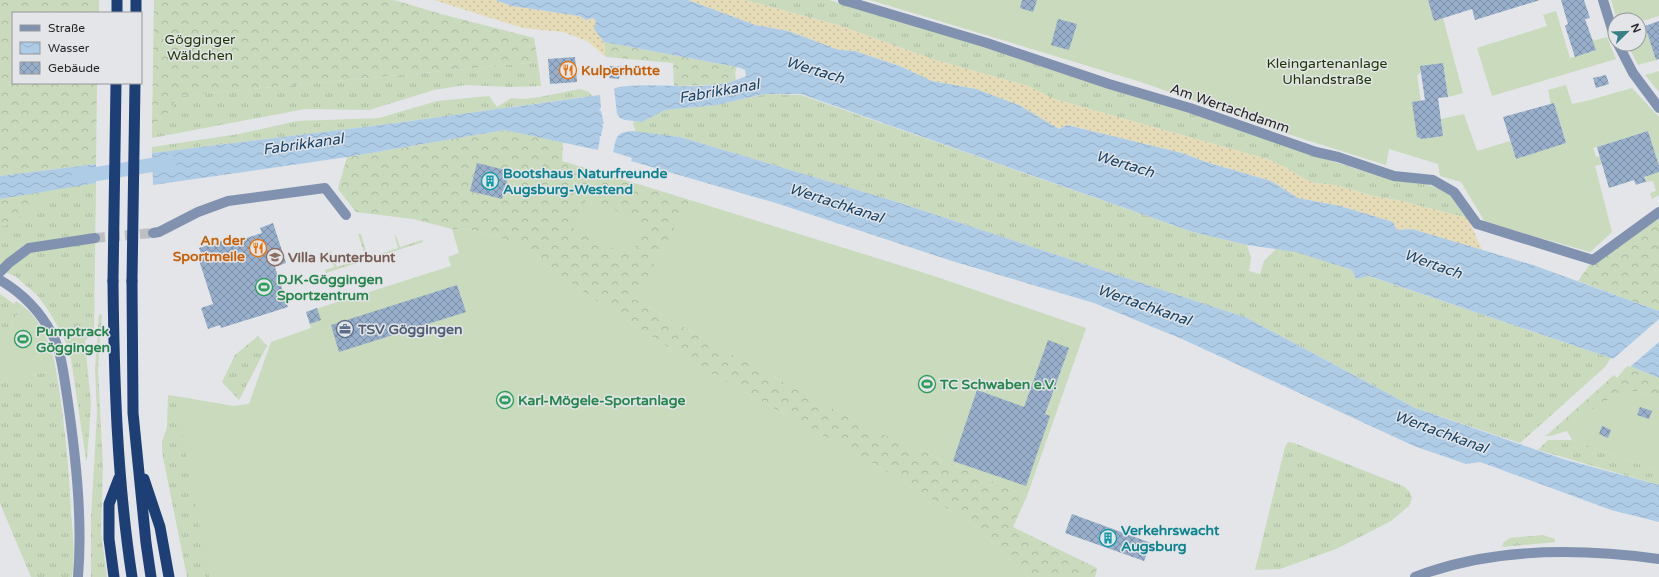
<svg xmlns="http://www.w3.org/2000/svg" width="1659" height="577" font-family="'Varela Round',sans-serif">
	<defs>
		<pattern id="grass-tufts" width="24" height="20" patternUnits="userSpaceOnUse"><rect width="24" height="20" fill="#c9dabd"/><path d="M3 7l-1-3M5 7V3M7 7l1-3M15 17l-1-3M17 17v-4M19 17l1-3" fill="none" stroke="#acbba2"/></pattern>
		<pattern id="forest-crowns" width="20" height="18" patternUnits="userSpaceOnUse"><rect width="20" height="18" fill="#c9dabd"/><path d="M2 6a3 3 0 1 1 6 0M12 15a3 3 0 1 1 6 0" fill="none" stroke="#acbba2"/></pattern>
		<pattern id="sand-dots" width="8" height="8" patternUnits="userSpaceOnUse"><rect width="8" height="8" fill="#e5dcb7"/><path d="M2 2h.1M6 6h.1" fill="none" stroke="#c4bd9d" stroke-width="1.8" stroke-linecap="round"/></pattern>
		<pattern id="water-waves" width="16" height="10" patternUnits="userSpaceOnUse"><rect width="16" height="10" fill="#afcce7"/><path d="M0 5q4-4 8 0t8 0" fill="none" stroke="#96afc6"/></pattern>
		<pattern id="building-cross-hatch" width="8" height="8" patternUnits="userSpaceOnUse"><rect width="8" height="8" fill="#97afcb"/><path d="M0 0l8 8M0 8l8-8" fill="none" stroke="#7b8ea5"/></pattern>
	</defs>
	<rect width="100%" height="100%" fill="#e3e5e8"/>
	<path fill="url(#grass-tufts)" d="M745,0h84l156,46 204,66 126,44 79,24 32,4 22,8 8,7 12,19 -67,-17 -28,-5 -38,-11 -21,-2 -11,-5 -18,-11 -18,-8 -213,-60 -26,-13 -96,-27 -94,-34z
		M538,62l3,24 -29,1 -47,-2 -31,5 -65,20 -64,-1 -153,29v-12l18,-15 8,-15z
		M580,89l9,3 3,4 -203,28 -237,29v-6l87,-13 58,-13 82,-3 58,-17 52,-5 8,11 14,-9 13,1 16,-2z
		M765,94l36,1 392,137 54,13 4,13 -2,13 11,3 4,-13 12,-12 20,2 56,19 4,9 12,-3 243,82 -6,9 -85,76 -105,-35 -168,-90 -353,-117 -214,-64 -44,-5 -3,-8 1,-3 8,1 23,-12 52,-5z
		M96,183l-2,149 -9,9 6,63 -4,56h-1l-15,-101 -5,-16 -6,-13 -12,-20 -10,-14 -23,-20 -15,-6v-44l6,-1 52,-37z
		M358,234h3l7,24 30,-10 -4,-14 3,4 3,9 22,-7 1,2 -97,31 -1,-3 9,-3 -4,-13v-5l7,18 29,-9z
		M0,294l14,10 2,-3 7,5 -18,26 -5,1z
		M99,314l3,1 -4,54 5,98 -2,65 6,45h-16v-58l6,-107 -2,-43z
		M258,336l9,10 -28,54 -17,-18 13,-27z
		M56,370c8,48 13,95 15,143 2,21 4,43 1,64h-41l-31,-74v-121z
		M168,395l65,11 62,171h-108l-25,-125v-10l5,-15z
		M1548,440h24l87,31v14l-121,-35z
		M1288,442l6,1 109,43 6,5 3,7 -3,8 -18,15 -55,28 -56,20 -25,1 30,-123z
		M1543,535l12,4v3l-53,5 1,-4 7,-5z"/>
	<path fill="url(#forest-crowns)" d="M0,0h99v13h-86v70h84l-1,81 -96,12z
		M154,0h240l47,14 93,24 4,24 -360,34 -8,15 -18,15z
		M604,42l133,25 -2,6 1,8 -22,4 -40,1 -1,-23 -67,-6z
		M505,130l58,12 -1,19 128,39 -55,99 68,39 168,91 156,67 -14,31 84,41 -2,9h-67l-57,-54 -101,-61 -179,-100 -96,-62 -84,-59 -38,-11 -21,-1 -39,-10 -57,-7 -18,-23 9,-32z
		M58,188l-52,38h-6v-27z
		M1659,212v99l-81,-30 15,-21z
		M1628,365l31,13v20l-23,-7 -54,25 -15,15 -17,5h-4l68,-61 3,3z"/>
	<path fill="url(#sand-dots)" d="M434,0h61l17,6 68,10 6,4 7,-2 3,3 1,12 7,9 2,15 -19,-16 -24,-9 -40,-4z
		M688,0h57l93,25 94,34 96,27 26,13 213,60 18,8 18,11 11,5 21,2 38,11 28,5 67,17 14,32 -70,-21 -15,1 -4,-8 -53,-16 -42,-8 -27,-17 -65,-19 -24,-9 -114,-28 -9,4 -40,-24 -43,-16 -44,-8 -30,-14 -47,-16 -16,-1 -51,-19 -33,-6z"/>
	<path fill="#c9dabd" d="M870,0h558l6,21 9,-3 20,75 -15,4 -5,-34 -22,3v6l-4,4 4,25 -4,36 5,2 21,-3 -2,-17 23,-5 13,37 33,-10 6,18 50,-16 -12,-40 -3,1 -3,-14 18,-5 6,19 18,-4 42,-12 27,29v49l-11,-35 -55,17 3,9 4,-1 2,8 -7,2 17,66 -22,20 -105,-30 -24,-40 -21,-6 -2,-12 -49,-15 -3,16 -89,-28 -156,-55z
		M1611,0h48v16l-20,6v-2h-22z
		M1556,11l14,47 25,-7 -3,-10 15,-4 9,22 -124,37 -15,-48 70,-22 -4,-11z
		M1645,26l11,34 -18,5 -11,-21h12v-16z
		M1659,71v21l-14,-17z
		M1659,172v23l-7,4 -2,-6 6,-2 -3,-10 -7,1 -2,-5z
		M587,198l58,25 -14,33 -58,-26z
		M690,200l241,75 155,53 -59,168 -156,-67 -168,-91 -68,-39z
		M452,229l21,1 38,11 84,59 96,62 179,100 101,61 57,54h-819l-34,-181 58,10 16,-2 22,-62 40,-14 -5,-16 145,-46 -3,-9 11,-4z
		M23,306c19,15 29,41 33,64l-56,12v-49l5,-1z
		M1621,391h15l23,7v73l-87,-31 -5,-9 15,-15z"/>
	<path fill="url(#water-waves)" d="M495,0h193l67,25 33,6 51,19 16,1 47,16 30,14 44,8 43,16 40,24 8,-4 115,28 24,9 65,19 27,17 42,8 53,16 4,8 15,-1 121,36 126,46v67l-48,-20 -242,-82 -13,3 -4,-9 -56,-18 -49,-7 -54,-13 -392,-138h-37l-47,11 -52,5 -23,12 -17,-2 -5,-2 -3,-4 -3,-26c43,-9 91,8 132,-12l-1,-6 -8,-3 -133,-25 -10,-13 2,-8 -3,-3 -7,2 -6,-4 -68,-10z
		M600,95l1,13 -2,2 2,1 3,13 -3,1 2,1 -2,10 -2,1 1,1 -2,12 -93,-20 -158,27 -194,28 -1,-32 237,-29z
		M633,131l47,6 214,64 353,117 168,90 148,51 96,26v37l-48,-12 -131,-48 -14,2 -52,-18 -232,-107 -88,-36 -142,-42 -173,-57 -148,-43 1,-3 -19,-6c4,-15 2,-20 20,-21z
		M96,164v19l-96,16v-23z"/>
	<path fill="#e3e5e8" d="M1659,319v23l-29,25 -18,-7z"/>
	<g fill="none" stroke-linecap="round" stroke-linejoin="round">
		<path stroke="#afcce7" stroke-width="14" d="M78,177l92,-15"/>
	</g>
	<path fill="url(#building-cross-hatch)" d="M1022,0h15l-4,12 -13,-4z
		M1428,0h112l-65,20 -3,-11 -38,12z
		M1561,0h23l6,18 -5,1 11,31 -21,7 -10,-31 3,-2z
		M1058,19l19,5 -8,26 -18,-5z
		M1659,21v38l-3,1 -11,-34z
		M575,57l2,25 -27,2 -2,-25z
		M1443,63l5,34 -10,1 5,38 -21,3 -5,-2 -5,-35 13,-2 -5,-34z
		M610,66l19,1 -1,8 -8,-1 -1,5 -10,-1z
		M1606,75l3,9 -13,4 -3,-10z
		M1554,103l12,40 -50,16 -13,-42z
		M1648,131l11,35v6l-15,5 2,5 -5,1 -5,2 -2,-5 -25,8 -12,-41z
		M477,163l32,8 -7,28 -32,-8z
		M273,223l13,40 -11,4 13,40 -67,21 -1,-3 -12,4 -7,-21 12,-4 -14,-44 4,-1 -4,-11 27,-9 2,5 34,-11 -2,-5z
		M457,285l9,27 -127,40 -8,-27z
		M317,308l4,12 -11,4 -4,-12z
		M1048,340l21,8 -24,66 5,2 -24,70 -73,-25 24,-71 47,17z
		M1640,407l12,4 -3,8 -12,-4z
		M1602,426l9,4 -3,8 -9,-4z
		M1072,514l79,29 -7,18 -79,-28z"/>
	<g fill="none" stroke-linecap="round" stroke-linejoin="round">
		<path stroke="#bdbfc1" stroke-width="10" stroke-dasharray="10 5" stroke-linecap="butt" d="M95,238l58,-5"/>
		<path stroke="#8092af" stroke-width="10" d="M843,0l144,43 122,41 81,24 126,44 22,5 56,19 39,4 21,12 23,32 116,36 66,-48
			M1603,0l12,39
			M1618,44l15,29 26,35
			M153,233l6,-1 39,-20 30,-11 97,-13 21,27
			M0,272l9,-9 20,-15 66,-10
			M0,280c22,13 40,31 52,54 9,16 11,37 14,55 9,60 17,128 12,188"/>
		<path stroke="#8092af" stroke-width="10" d="M1415,577c77,-30 164,-29 244,-18"/>
		<path stroke="#1e3f75" stroke-width="11" d="M117,13v-13
			M136,13v-13
			M113,281c1,99 4,198 19,296
			M132,281l1,132 13,130 5,34
			M144,479l16,48 9,50
			M114,577l-5,-38v-35l10,-26"/>
		<path stroke="#1e3f75" stroke-width="11" d="M113,281l3,-198
			M132,281l3,-198"/>
	</g>
	<defs>
		<g id="restaurant-ring" transform="scale(0.9)"><circle r="9.5" fill="#e3e5e8" stroke="#e8710a" stroke-width="1.5"/><path d="M-5-6h1v4h1v-4h1v4h1v-4h1v5L-1.5 .5V6h-2V.5L-5-1ZM5-6V6H3V1.5H1.5Q1.5-4 5-6Z" fill="#e8710a"/></g>
		<g id="building-ring" transform="scale(0.9)"><circle r="9.5" fill="#e3e5e8" stroke="#0f9aa8" stroke-width="1.5"/><path d="M-4-6H4V6H1V3H-1V6H-4ZM-2.5-4.3h1.7v1.8h-1.7ZM.8-4.3h1.7v1.8H.8ZM-2.5-1h1.7V.8h-1.7ZM.8-1h1.7V.8H.8Z" fill="#0f9aa8"/></g>
		<g id="school-ring" transform="scale(0.9)"><circle r="9.5" fill="#e3e5e8" stroke="#8d6e63" stroke-width="1.5"/><path d="M0-5L7-2L0 1L-7-2ZM-4 1L0 2.5L4 1V4Q0 6-4 4Z" fill="#8d6e63"/></g>
		<g id="stadium-ring" transform="scale(0.9)"><circle r="9.5" fill="#e3e5e8" stroke="#2e9e5b" stroke-width="1.5"/><path d="M0-5a6.5 5 0 1 0 0 10a6.5 5 0 1 0 0-10ZM-3.5-1.8h7v3.6h-7Z" fill="#2e9e5b"/></g>
		<g id="office-ring" transform="scale(0.9)"><circle r="9.5" fill="#e3e5e8" stroke="#5c6f8a" stroke-width="1.5"/><path d="M-6-3h4V-5.5h4V-3h4V5H-6ZM-1-4.5V-3h2v-1.5ZM-6 0V1H6V0Z" fill="#5c6f8a"/></g>
	</defs>
	<g fill-rule="evenodd">
		<use href="#restaurant-ring" x="568" y="70"/>
		<use href="#building-ring" x="490" y="181"/>
		<use href="#restaurant-ring" x="258" y="248"/>
		<use href="#school-ring" x="275" y="257"/>
		<use href="#stadium-ring" x="264" y="287"/>
		<use href="#office-ring" x="345" y="329"/>
		<use href="#stadium-ring" x="23" y="339"/>
		<use href="#stadium-ring" x="927" y="384"/>
		<use href="#stadium-ring" x="505" y="400"/>
		<use href="#building-ring" x="1108" y="538"/>
	</g>
	<g text-anchor="middle" stroke-width="3" stroke-linejoin="round" paint-order="stroke">
		<g font-size="14" fill="#1c3403" stroke="#e3e5e8">
			<text x="200" y="44">Gögginger<tspan x="200" dy="16">Wäldchen</tspan></text>
			<text x="1327" y="68">Kleingartenanlage<tspan x="1327" dy="16">Uhlandstraße</tspan></text>
		</g>
		<g font-size="14" font-weight="bold" fill="#c56008" stroke="#e3e5e8" text-anchor="start">
			<text x="581" y="75">Kulperhütte</text>
			<text x="245" y="245" text-anchor="end">An der<tspan x="245" dy="16">Sportmeile</tspan></text>
		</g>
		<g font-size="14" fill="#252526" stroke="#e3e5e8">
			<text transform="translate(1230 108) rotate(19)" y="5">Am Wertachdamm</text>
		</g>
		<g font-size="14" font-weight="bold" fill="#0d838f" stroke="#e3e5e8" text-anchor="start">
			<text x="503" y="178">Bootshaus Naturfreunde<tspan x="503" dy="16">Augsburg-Westend</tspan></text>
			<text x="1121" y="535">Verkehrswacht<tspan x="1121" dy="16">Augsburg</tspan></text>
		</g>
		<g font-size="14" font-weight="bold" fill="#785e54" stroke="#e3e5e8" text-anchor="start">
			<text x="288" y="262">Villa Kunterbunt</text>
		</g>
		<g font-size="14" font-weight="bold" fill="#27864d" stroke="#e3e5e8" text-anchor="start">
			<text x="277" y="284">DJK-Göggingen<tspan x="277" dy="16">Sportzentrum</tspan></text>
			<text x="36" y="336">Pumptrack<tspan x="36" dy="16">Göggingen</tspan></text>
			<text x="940" y="389">TC Schwaben e.V.</text>
			<text x="518" y="405">Karl-Mögele-Sportanlage</text>
		</g>
		<g font-size="14" font-weight="bold" fill="#4e5e75" stroke="#e3e5e8" text-anchor="start">
			<text x="358" y="334">TSV Göggingen</text>
		</g>
		<g font-size="15" font-style="italic" fill="#174468" stroke="#e3e5e8">
			<text transform="translate(815 70) rotate(17)" y="5">Wertach</text>
			<text transform="translate(719 91) rotate(-10)" y="5">Fabrikkanal</text>
			<text transform="translate(303 144) rotate(-8)" y="5">Fabrikkanal</text>
			<text transform="translate(1125 164) rotate(17)" y="5">Wertach</text>
			<text transform="translate(836 203) rotate(18)" y="5">Wertachkanal</text>
			<text transform="translate(1433 264) rotate(20)" y="5">Wertach</text>
			<text transform="translate(1144 305) rotate(19)" y="5">Wertachkanal</text>
			<text transform="translate(1441 432) rotate(20)" y="5">Wertachkanal</text>
		</g>
	</g>
	<rect x="12" y="12" width="130" height="72" fill="#e3e5e8" stroke="#97989a"/>
	<rect x="20" y="25" width="20" height="6" fill="#8092af" stroke="#97989a"/>
	<text x="48" y="32" font-size="12" fill="#252526">Straße</text>
	<rect x="20" y="42" width="20" height="12" fill="url(#water-waves)" stroke="#97989a"/>
	<text x="48" y="52" font-size="12" fill="#252526">Wasser</text>
	<rect x="20" y="62" width="20" height="12" fill="url(#building-cross-hatch)" stroke="#97989a"/>
	<text x="48" y="72" font-size="12" fill="#252526">Gebäude</text>
	<g transform="translate(1627 32) rotate(67)"><circle r="19" fill="#e3e5e8" stroke="#97989a"/>
	<path d="M0-3L7 15L0 10L-7 15Z" fill="#387f88"/>
	<text y="-6" font-size="11" font-weight="bold" text-anchor="middle" fill="#252526">N</text>
	</g>
</svg>
